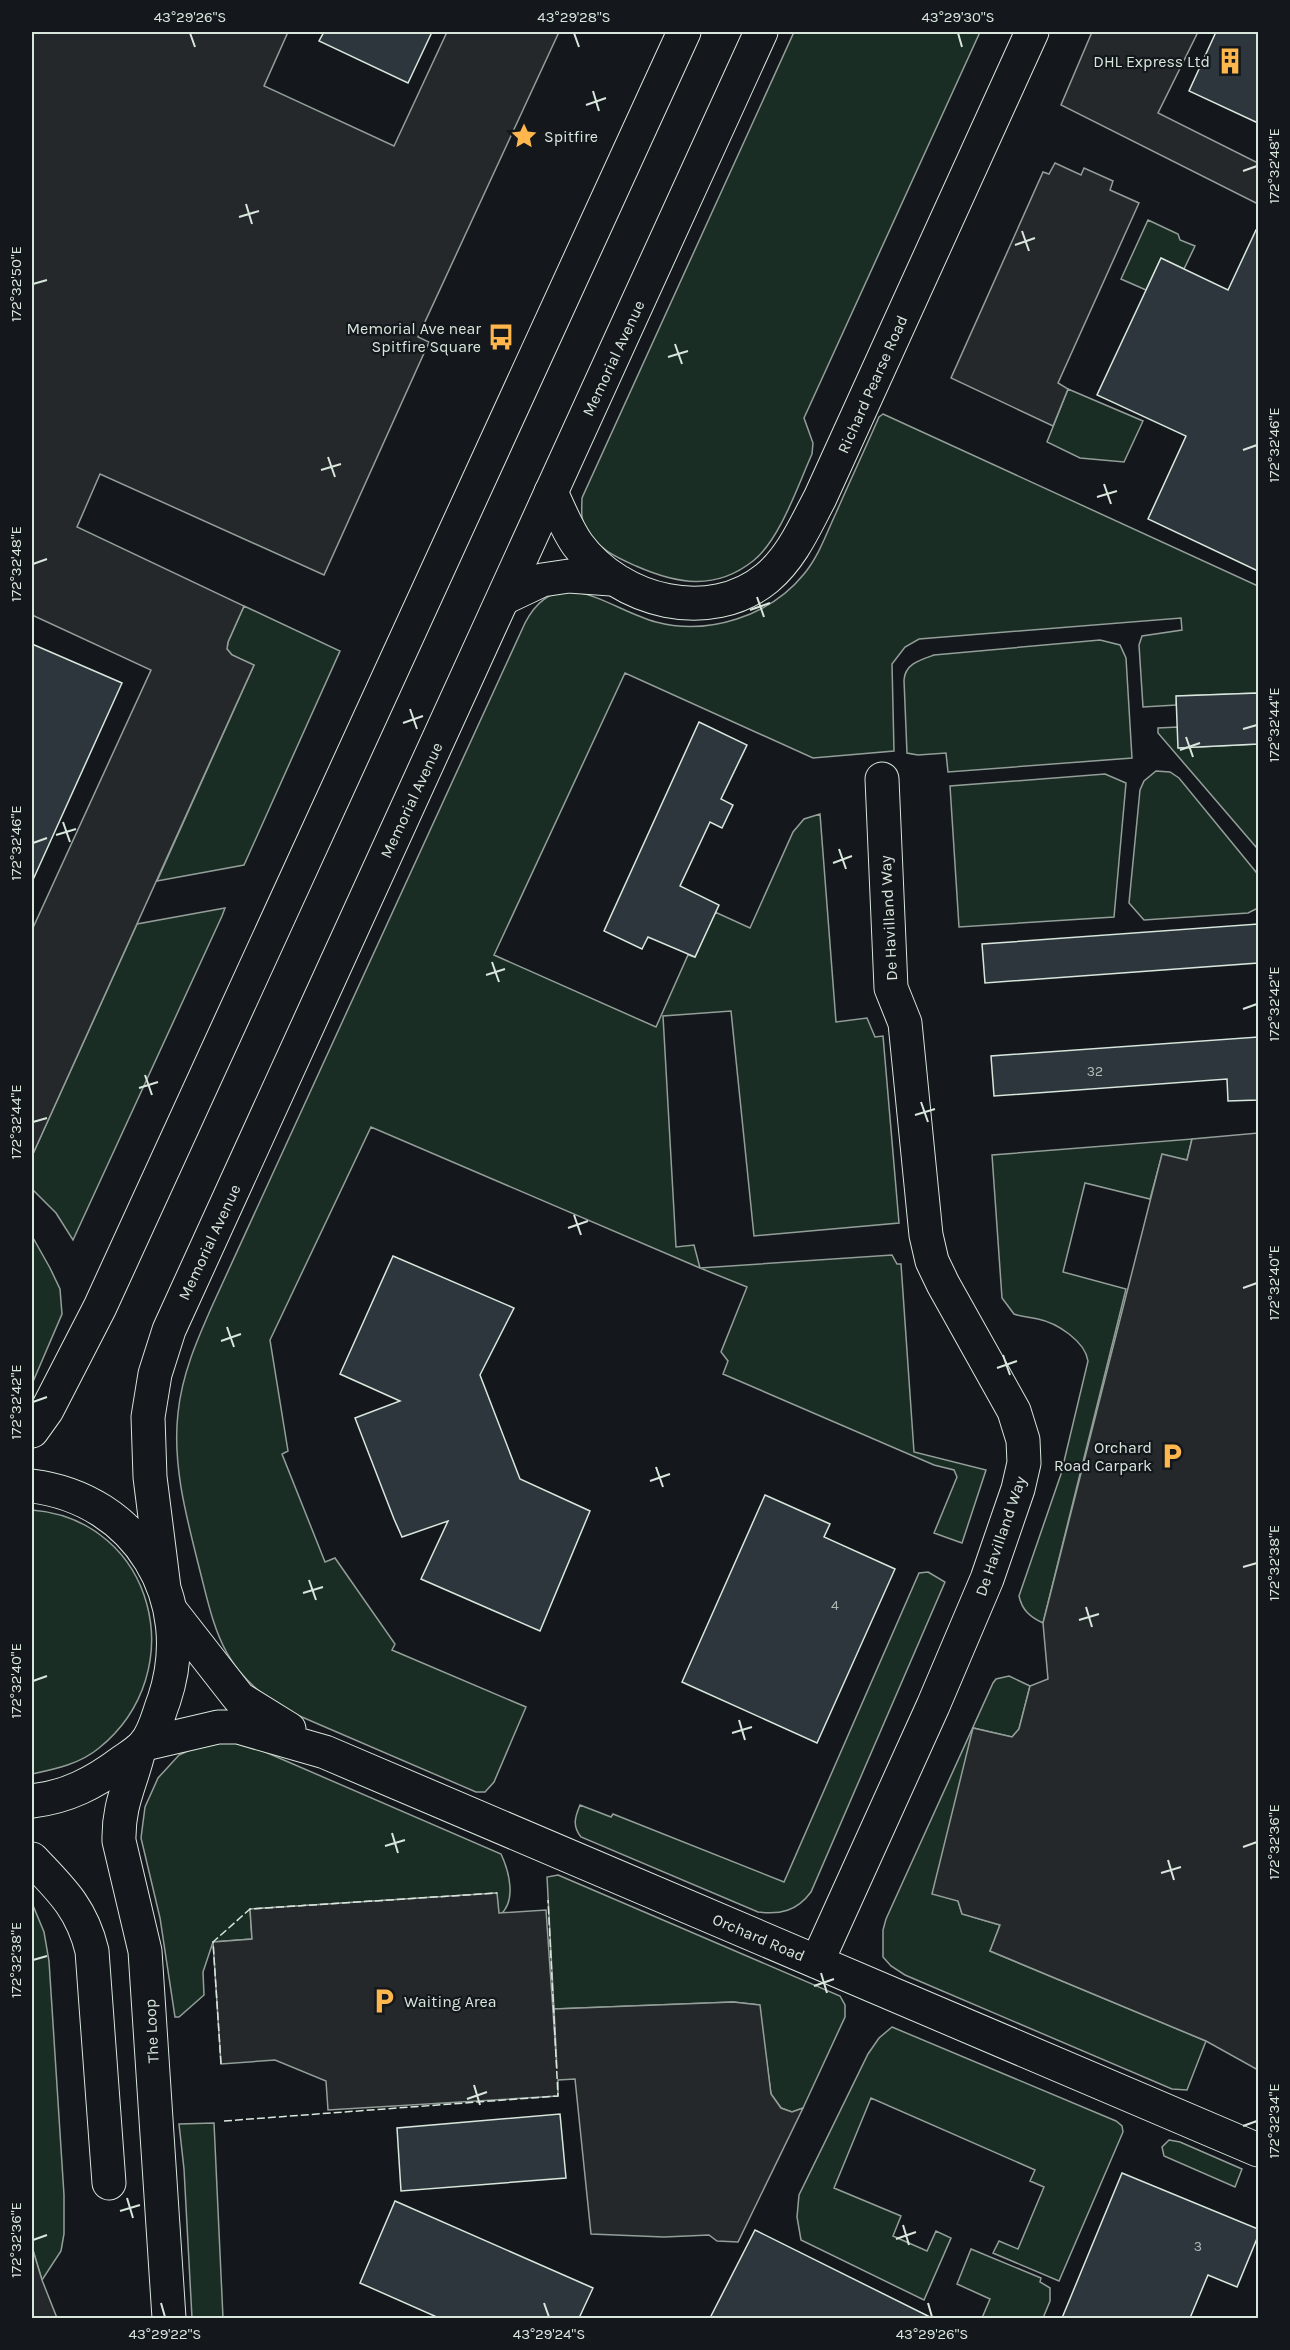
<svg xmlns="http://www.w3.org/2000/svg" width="1290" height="2350" font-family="Karla,sans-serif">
	<rect width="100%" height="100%" fill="#14181c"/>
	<path fill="#1a2d24" stroke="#939e99" stroke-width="1.5" d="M794,32h186l-176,386 9,25 -1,11c-14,31 -32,86 -59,107 -38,30 -76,23 -117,5 -20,-9 -38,-17 -50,-37 -6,-9 -4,-21 -4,-31z
		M1148,220l30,14 2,6 15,6 -11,23 -23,-11 -15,32 -25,-11z
		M1068,389l75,32 -19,41 -44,-4 -33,-16z
		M883,414l375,172v107l-81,3 -1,9 -33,2 -4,-62 3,-9 40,-6 -1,-12 -262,21 -14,8 -13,17 2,87 -81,7 -188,-85 -131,282 162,72 32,-72 7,2 20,-45 35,16 43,-96 11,-13 16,-5 16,208 31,-4 8,19 8,-1 16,187 -145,13 -23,-225 -68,5 13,231 18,-2 6,23 192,-13 5,9h4l13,188 72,18 -24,73 -28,-10 23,-56 -3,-7 -20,-5 -211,-91 5,-13 -7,-9 26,-65 -47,-19 -329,-141 -101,213 18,111 -6,3 43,108 10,-4 60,86 -3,6 134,57 -32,75 -9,10h-9l-195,-84c-22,-15 -41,-32 -54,-55 -14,-25 -20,-55 -27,-82 -13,-52 -28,-105 -22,-158 4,-39 19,-73 35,-109l312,-681c33,-63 83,-14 131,-1 52,14 114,-6 148,-48 15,-18 22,-40 32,-61 14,-32 29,-64 43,-96z
		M244,606l96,45 -96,214 -87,16 97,-216 -22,-10 -5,-6 1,-7z
		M1100,640l20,5 6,13 6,100 -184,14 -2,-19 -28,2 -11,-2 -3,-73c1,-16 16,-20 30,-25z
		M1178,727l1,21 79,-4v98l-2,5 -98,-114v-5z
		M1156,771l14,1 9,6 77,94 2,3v33l-10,5 -104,7 -15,-17 11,-113 4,-9z
		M1105,774l21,9 -12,134 -155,10 -9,-141z
		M225,908l-3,8 -149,324 -17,-27 -24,-24v-33l105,-232z
		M1192,1139l-5,21 -25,-5 -12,44 -65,-16 -22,89 63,17 -83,334c-13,-6 -21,-13 -24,-27l42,-122 27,-113c-3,-20 -31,-38 -50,-42 -8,-2 -16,-2 -24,-5l-12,-16 -10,-143z
		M32,1236l18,32 10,21 2,25 -30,70z
		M32,1510c123,10 161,162 67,238 -19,16 -44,21 -67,26z
		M928,1572l17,10 -134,310c-14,19 -31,23 -53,20l-177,-75c-9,-11 -6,-20 -1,-32l31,12 2,-3 171,68 135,-309z
		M1009,1676l21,10 -11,43 -7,8 -39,-9 -15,173 4,13 38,11 -10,26 216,90 -19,49 -15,-1 -267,-114 -14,-9 -8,-9v-27l3,-11 107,-236 3,-4z
		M227,1742l22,3 252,109c8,17 16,47 -1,61l-2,-2 -1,-20 -247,16 2,30 -39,3 -10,30 1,23 -25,22h-4l-15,-99 -19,-80 4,-31 13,-29 21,-23 20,-9z
		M558,1875l282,121 5,9v12l-42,91 -11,4 -11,-4 -10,-14 -12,-89 -26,-3 -179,7 -7,-132z
		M32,1903l12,29 5,29 15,234v39l-3,17 -19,29 -10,-33z
		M892,2027l224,94 6,5 1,6 -64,149 -66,-28 6,-12 19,8 26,-62 -14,-6 5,-11 -164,-72 -37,90 67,28 -8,20 34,15 9,-20 15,7 -27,62 -123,-60 -4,-23 2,-22 69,-141 11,-16z
		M214,2123l9,195h-31l-8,-149 -5,-45z
		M1169,2140l11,2 62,27 -7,18 -71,-31 -2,-9z
		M971,2249l70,29 -1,4 10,6v13l-7,17h-61l8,-19 -33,-15z"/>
	<path fill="#24282b" stroke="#939e99" stroke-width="1.5" d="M32,32h256l-24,54 130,60 53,-114h112l-141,305 11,5 -105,233 -224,-101 -23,53 167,79 -16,36 -1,7 5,6 22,10 -222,491v-226l119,-260 -119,-55z
		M1092,32h106l-40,81 100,50v41l-197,-99z
		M1055,163l26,12 3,-7 29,13 -3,9 29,13 -81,180 10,6 -15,37 -102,-48 92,-206 6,2z
		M1258,1133v937l-52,-29 -216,-90 10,-26 -38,-11 -4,-13 -26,-7 41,-166 39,9 7,-8 11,-43 18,-7 -5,-56 119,-469 25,6 5,-21z
		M497,1893l2,20 47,-3 11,159 -3,-60 179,-7 27,3 11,89 10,14 11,4 11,-4 -65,134 -21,-1 -8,-6 -45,2 -73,-3 -16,-155 -17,1v16l-230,14 -2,-29 -51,-21 -54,4 -8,-122 39,-3 -2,-30z
		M32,2247l10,33 15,38h-25z"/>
	<path fill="#2c363c" stroke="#d8e6dc" stroke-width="1.5" d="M324,32h108l-24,51 -89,-42z
		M1216,32h42v91l-69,-32z
		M1256,230l2,1v340l-110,-52 38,-83 -89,-41 64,-137 67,32z
		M32,644l90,39 -90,199z
		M1258,693v51l-80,4 -2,-52z
		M699,722l48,23 -26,54 12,6 -11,23 -12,-6 -30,64 39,19 -24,52 -47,-20 -6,12 -38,-18z
		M1258,924v39l-273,20 -3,-39z
		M1258,1037v63l-30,1 -1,-22 -233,17 -3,-40z
		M393,1256l121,52 -34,67 40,104 70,32 -50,120 -119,-52 27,-58 -46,16 -8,-18 -39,-101 45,-17 -60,-27z
		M765,1495l65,29 -6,13 71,32 -78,174 -135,-61z
		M560,2114l6,64 -165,13 -4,-63z
		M1122,2173l136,56v7l-21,51 -29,-12 -18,43h-128z
		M395,2201l198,87 -14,30h-140l-79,-35z
		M755,2230l177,88h-222z"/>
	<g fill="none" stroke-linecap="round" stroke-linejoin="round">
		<g stroke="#d8e6dc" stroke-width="35">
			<path id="street" d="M551,492c8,17 16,38 27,53 42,57 132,80 189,33 25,-21 38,-52 53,-80l212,-466
				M504,598l38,-18 27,-4 42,3
				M171,1611l68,87 50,31
				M145,1744l73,-17h20l87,25 933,398
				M139,1750c-8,34 -21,54 -20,91l26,110 24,367
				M32,1859c29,30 50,50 60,92l17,232
				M817,1962l116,-256 54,-127 31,-90 6,-26 -1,-23 -9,-29 -71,-127 -11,-23 -6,-26 -21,-212 -14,-35 -9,-209"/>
		</g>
		<g stroke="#d8e6dc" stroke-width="35">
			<path id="primary" d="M32,1431l15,-21 53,-103 584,-1275
				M32,1486c105,13 166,113 132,214 -6,15 -9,33 -20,45 -6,7 -15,12 -22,17 -28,21 -55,35 -90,39
				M164,1588l-14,-111 -2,-60 7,-43 14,-44 592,-1298"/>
		</g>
		<use href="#street" stroke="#14181c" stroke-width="33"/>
		<use href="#primary" stroke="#14181c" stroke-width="33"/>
		<path stroke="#d8e6dc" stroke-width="1.5" stroke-dasharray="8 3" stroke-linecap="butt" d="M221,2064l-8,-122 37,-33 247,-16
			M224,2121l334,-25 -10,-196"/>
	</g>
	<path fill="none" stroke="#d8e6dc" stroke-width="2" d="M190,33l5,14M574,33l5,14M958,33l4,14M593,91l6,20M586,105l20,-7M1243,171l14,-5M246,204l6,20M239,217l20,-6M1022,231l7,20M1015,245l20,-7M33,284l14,-4M675,344l7,20M668,357l20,-6M1243,450l14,-5M328,457l7,20M321,470l20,-6M1104,484l7,20M1097,497l20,-6M33,564l14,-5M757,597l7,20M750,610l20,-7M410,709l7,20M403,723l20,-7M1243,729l14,-4M1186,737l7,20M1180,750l20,-7M63,822l7,20M56,835l20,-6M33,843l14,-5M839,849l7,20M833,863l19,-7M492,962l7,20M486,975l19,-6M1243,1009l14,-5M145,1075l7,20M139,1088l19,-6M921,1102l7,20M915,1115l20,-6M33,1122l14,-4M574,1215l7,20M568,1228l20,-7M1243,1288l14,-5M227,1327l7,20M221,1341l20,-7M1003,1355l7,20M997,1368l20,-7M33,1402l14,-5M656,1467l7,20M650,1481l20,-7M1243,1567l14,-4M309,1580l7,20M303,1593l20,-6M1086,1607l6,20M1079,1620l20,-6M33,1681l14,-5M739,1720l6,20M732,1733l20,-6M392,1833l6,20M385,1846l20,-6M1243,1847l14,-5M1168,1860l6,20M1161,1873l20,-6M33,1960l14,-4M821,1973l6,20M814,1986l20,-7M474,2085l6,20M467,2099l20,-7M1243,2126l14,-5M127,2198l6,20M120,2211l20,-6M903,2225l6,20M896,2239l20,-7M33,2240l14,-5M161,2303l4,14M544,2303l5,14M928,2303l4,14"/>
	<defs>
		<g id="building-bare" transform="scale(2.07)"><path d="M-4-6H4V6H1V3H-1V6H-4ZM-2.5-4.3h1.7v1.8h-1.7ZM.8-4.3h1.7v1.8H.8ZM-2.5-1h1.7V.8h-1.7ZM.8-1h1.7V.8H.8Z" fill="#ffb74d" stroke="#14181c" stroke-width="2.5" paint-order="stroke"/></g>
		<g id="sight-bare" transform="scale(2.07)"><path d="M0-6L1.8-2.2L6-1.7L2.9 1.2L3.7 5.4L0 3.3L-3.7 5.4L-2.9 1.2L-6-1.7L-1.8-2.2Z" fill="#ffb74d" stroke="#14181c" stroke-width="2.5" paint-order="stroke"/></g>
		<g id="bus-bare" transform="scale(2.07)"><path d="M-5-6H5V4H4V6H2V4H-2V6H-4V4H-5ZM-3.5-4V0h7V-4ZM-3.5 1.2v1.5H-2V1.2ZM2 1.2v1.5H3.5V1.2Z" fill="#ffb74d" stroke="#14181c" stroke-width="2.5" paint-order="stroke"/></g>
		<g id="parking-bare" transform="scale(2.07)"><path d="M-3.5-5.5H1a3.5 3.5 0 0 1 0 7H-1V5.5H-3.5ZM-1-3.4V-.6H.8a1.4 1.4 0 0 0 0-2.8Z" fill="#ffb74d" stroke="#14181c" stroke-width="2.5" paint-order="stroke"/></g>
	</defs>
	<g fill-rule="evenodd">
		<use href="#building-bare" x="1230" y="61"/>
		<use href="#sight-bare" x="524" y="136"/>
		<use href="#bus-bare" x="501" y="337"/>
		<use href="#parking-bare" x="1172" y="1456"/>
		<use href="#parking-bare" x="384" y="2001"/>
	</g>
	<g text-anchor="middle" stroke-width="4.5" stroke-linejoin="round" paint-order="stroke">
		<g font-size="14" fill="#adbab4">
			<text x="1095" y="1076">32</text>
			<text x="835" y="1610">4</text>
			<text x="1198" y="2251">3</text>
		</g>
		<g font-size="16" fill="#d8e6dc" stroke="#14181c" text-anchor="end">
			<text x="1210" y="67">DHL Express Ltd</text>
			<text x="544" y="142" text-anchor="start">Spitfire</text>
			<text x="481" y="334">Memorial Ave near<tspan x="481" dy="18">Spitfire Square</tspan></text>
			<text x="1152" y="1453">Orchard<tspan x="1152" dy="18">Road Carpark</tspan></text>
			<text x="404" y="2007" text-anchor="start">Waiting Area</text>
		</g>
		<g font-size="16" fill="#d8e6dc" stroke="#14181c">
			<text transform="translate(613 358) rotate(-65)" y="6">Memorial Avenue</text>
			<text transform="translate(872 384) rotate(-66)" y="6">Richard Pearse Road</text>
			<text transform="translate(411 800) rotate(-65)" y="6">Memorial Avenue</text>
			<text transform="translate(888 918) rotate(-93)" y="6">De Havilland Way</text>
			<text transform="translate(209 1242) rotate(-65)" y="6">Memorial Avenue</text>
			<text transform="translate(1000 1536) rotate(-71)" y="6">De Havilland Way</text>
			<text transform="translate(759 1937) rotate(23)" y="6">Orchard Road</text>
			<text transform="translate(151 2031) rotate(-93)" y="6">The Loop</text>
		</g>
	</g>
	<rect width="1290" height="2350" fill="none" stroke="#14181c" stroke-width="66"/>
	<rect x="33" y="33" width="1224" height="2284" fill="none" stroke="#d8e6dc" stroke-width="2"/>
	<g font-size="15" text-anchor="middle" fill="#d8e6dc">
		<text x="190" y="22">43°29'26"S</text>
		<text x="574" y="22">43°29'28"S</text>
		<text x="958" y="22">43°29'30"S</text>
		<text transform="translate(1274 166) rotate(-90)" y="5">172°32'48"E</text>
		<text transform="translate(16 284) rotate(-90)" y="5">172°32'50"E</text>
		<text transform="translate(1274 445) rotate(-90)" y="5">172°32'46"E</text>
		<text transform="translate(16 564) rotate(-90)" y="5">172°32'48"E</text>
		<text transform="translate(1274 725) rotate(-90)" y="5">172°32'44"E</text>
		<text transform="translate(16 843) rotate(-90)" y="5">172°32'46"E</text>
		<text transform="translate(1274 1004) rotate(-90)" y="5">172°32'42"E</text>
		<text transform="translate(16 1122) rotate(-90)" y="5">172°32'44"E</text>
		<text transform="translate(1274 1283) rotate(-90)" y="5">172°32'40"E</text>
		<text transform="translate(16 1402) rotate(-90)" y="5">172°32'42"E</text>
		<text transform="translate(1274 1563) rotate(-90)" y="5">172°32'38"E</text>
		<text transform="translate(16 1681) rotate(-90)" y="5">172°32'40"E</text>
		<text transform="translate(1274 1842) rotate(-90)" y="5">172°32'36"E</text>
		<text transform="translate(16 1960) rotate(-90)" y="5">172°32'38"E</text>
		<text transform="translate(1274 2121) rotate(-90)" y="5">172°32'34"E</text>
		<text transform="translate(16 2240) rotate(-90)" y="5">172°32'36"E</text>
		<text x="165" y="2339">43°29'22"S</text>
		<text x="549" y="2339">43°29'24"S</text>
		<text x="932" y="2339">43°29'26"S</text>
	</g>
</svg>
